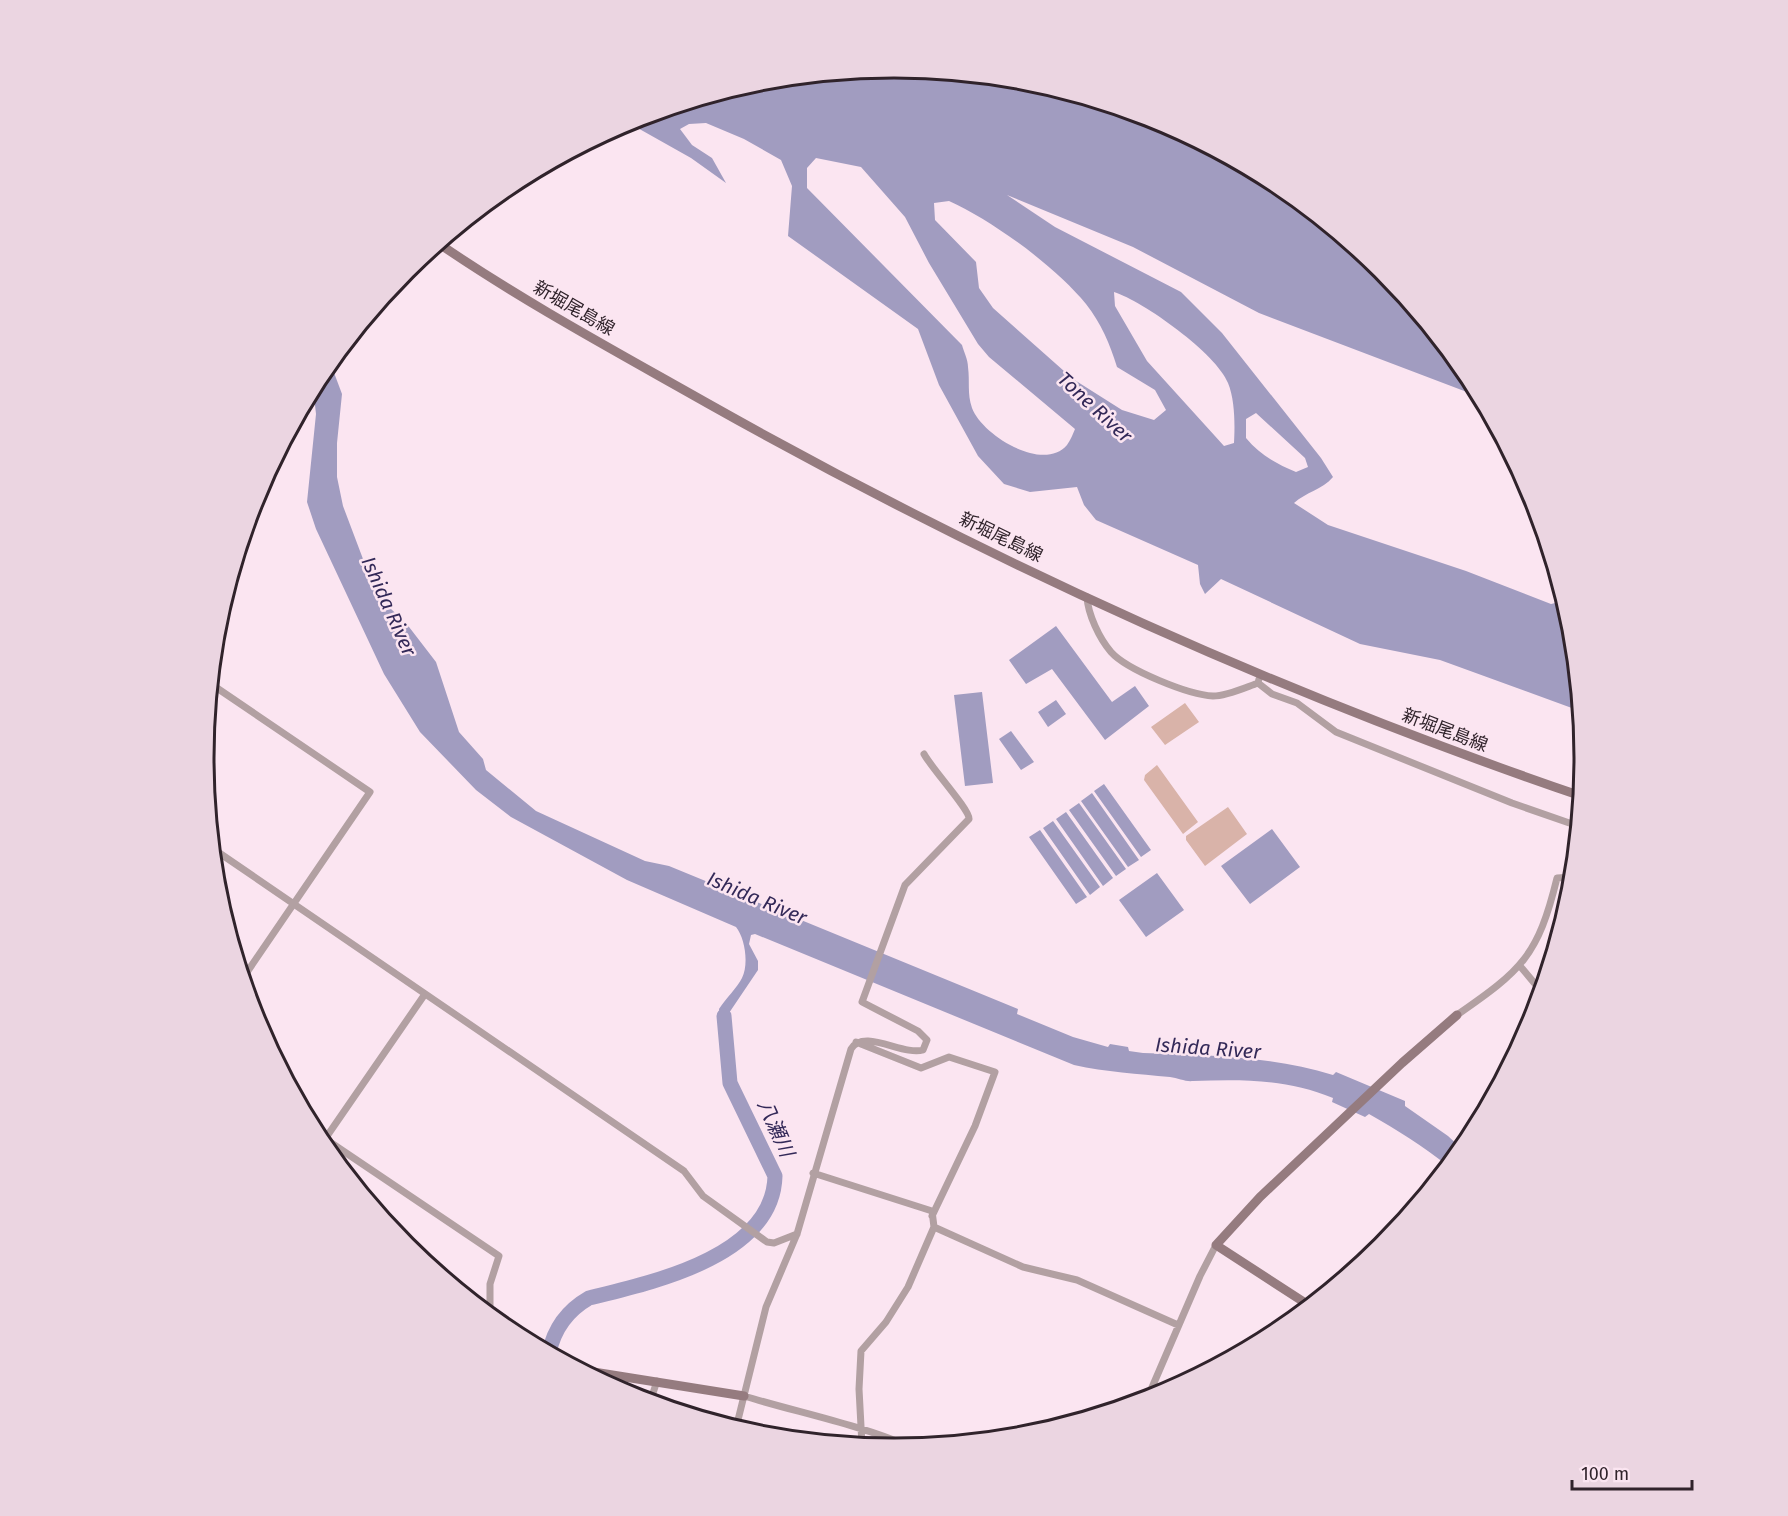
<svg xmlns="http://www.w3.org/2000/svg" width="1788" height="1516" font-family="'Fira Sans','Noto Sans JP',sans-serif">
	<rect width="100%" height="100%" fill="#fbe5f1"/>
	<path fill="#d9b3a9" d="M1185,703l14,19 -34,23 -14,-18z
		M1157,765l41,57 -15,12 -39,-54 1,-5z
		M1228,807l19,27 -42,32 -19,-26v-4z"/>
	<path fill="#a19cc0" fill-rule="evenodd" d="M894,68l135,13 130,39 119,64 104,86 86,105 12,22 -221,-84 -126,-66 -126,-52 48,32 126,65 41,41 99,125 12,19c-11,13 -27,15 -39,26l34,22 138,46 85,33 13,-3 7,23 9,87 -140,-51 -80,-16 -139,-65 -16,15 -5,-10 -2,-19 -102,-45 -12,-15 -7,-18 -47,5 -26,-8 -26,-28 -39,-71 -21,-56 -130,-93 4,-50 -11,-26 -37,-21 -38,-16 -17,1 -9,5 12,16 20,13 14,25 -35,-25 -64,-36 133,-41zM816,158l45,9 44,50 24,46 49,81 11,13 86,72c-2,5 -5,12 -8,16 -24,28 -85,-10 -95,-37 -5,-15 -2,-26 -4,-41 0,-7 -4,-15 -6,-22l-155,-157v-20zM949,201c44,20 106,65 137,103 15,19 24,40 31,63l38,23 11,20 -12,10 -32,-10 -49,-31 -80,-71 -14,-20 -3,-26 -41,-42 -1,-17zM1114,292c29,9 103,62 114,91 7,17 7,42 6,60l-10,3 -77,-85 -32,-55zM1256,413l49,45 3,9 -12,5c-20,-8 -37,-18 -50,-34v-19z
		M330,362l12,32 -5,49v34l6,29 34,90 29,27 30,39 23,70 24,27 3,11 50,41 109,50 24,5 349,143 -1,5 56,23 35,10 2,-3 18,3 1,4 14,2c65,2 127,3 190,22l3,-3 69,29v5l43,30 14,13 -14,17c-25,-20 -51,-36 -79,-52l-4,3 -33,-15 1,-4c-46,-19 -91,-19 -140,-17 -7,1 -15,-3 -23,-4 -32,-3 -64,-5 -96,-12l-319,-131 -4,1 -2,9 9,17v9l-29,43v13l-6,18 -4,-35c7,-11 18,-21 23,-31 7,-14 3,-40 -6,-51l-109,-47 -116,-63 -35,-27 -56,-58 -36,-58 -68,-145 -9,-27 9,-88 -3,-27z
		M1056,626l56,76 23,-16 14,20 -44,34 -53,-71 -26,15 -17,-24z
		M982,692l11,91 -28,3 -11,-91z
		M1056,700l10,14 -18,13 -10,-15z
		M1011,731l23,31 -13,8 -22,-31z
		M1104,784l47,66 -10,7 -47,-66z
		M1092,793l47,67 -11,7 -47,-66z
		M1079,803l47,66 -10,7 -47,-66z
		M1066,812l47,66 -10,8 -47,-67z
		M1053,821l47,66 -10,8 -47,-67z
		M1272,829l28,38 -50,37 -29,-38z
		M1040,830l47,67 -11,7 -47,-67z
		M1157,873l27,37 -38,27 -27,-37z"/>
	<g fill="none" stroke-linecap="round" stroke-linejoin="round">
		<path stroke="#a19cc0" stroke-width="15" d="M549,1353c5,-24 19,-43 40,-55 61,-15 184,-41 186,-122l-45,-93 -6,-67"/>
		<path stroke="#b2a0a2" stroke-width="7" d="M1087,597c1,17 12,41 24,55 16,18 78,43 102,44 14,0 31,-8 45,-13l1,-4
			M1258,683l14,11 25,9 39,29 176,71 66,23
			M211,684l159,108 -127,186
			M212,848l472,323 19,25 64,46 7,1 23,-9
			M1520,966l21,25
			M1457,1015c65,-45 81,-59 100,-137l16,-1
			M856,1042l65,26 28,-11 46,15 -20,54 -43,90
			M315,1132l184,124 -9,28v31
			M326,1149l-1,-10 100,-145
			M813,1173l119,38 2,16 -26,60 -22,35 -25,29 -2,38 3,56
			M934,1227l89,40 54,13 101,45
			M744,1396c56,17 113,28 167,51
			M1147,1399l53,-123 16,-31
			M650,1402l7,-21
			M736,1428l30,-121 31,-73 54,-185c13,-21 52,7 72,1l4,-10 -9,-9 -56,-29 43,-117 64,-66c1,-9 -37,-50 -45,-65"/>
		<path stroke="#957b7f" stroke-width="9" d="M438,243c86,59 179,109 269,160 279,157 572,290 874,393
			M1310,1306l-94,-61 44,-48 142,-134 55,-48
			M581,1370l163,26"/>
	</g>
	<g text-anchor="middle" stroke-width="5" stroke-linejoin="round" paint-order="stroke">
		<g font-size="18" fill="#30232b" stroke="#fbe5f1">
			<text transform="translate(574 308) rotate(30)" y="6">新堀尾島線</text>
			<text transform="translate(1001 537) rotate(26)" y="6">新堀尾島線</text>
			<text transform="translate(1445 730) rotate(21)" y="6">新堀尾島線</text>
		</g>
		<g font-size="20" font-style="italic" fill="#332958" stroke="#fbe5f1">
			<text transform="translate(1095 407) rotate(43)" y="7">Tone River</text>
			<text transform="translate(389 606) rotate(66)" y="7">Ishida River</text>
			<text transform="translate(757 898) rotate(23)" y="7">Ishida River</text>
			<text transform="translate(1208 1048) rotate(4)" y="7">Ishida River</text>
			<text transform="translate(776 1128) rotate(66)" y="7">八瀬川</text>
		</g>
	</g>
	<path d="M0 0H1788V1516H0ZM214 758a680 680 0 1 1 1360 0a680 680 0 1 1-1360 0Z" fill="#ebd5e1" fill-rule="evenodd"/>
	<path fill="none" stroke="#30232b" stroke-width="3" d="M214 758a680 680 0 1 1 1360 0a680 680 0 1 1-1360 0Z"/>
	<path d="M1572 1480v9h120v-9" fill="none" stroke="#30232b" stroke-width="3"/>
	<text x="1581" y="1480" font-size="18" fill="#30232b" stroke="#fbe5f1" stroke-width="4.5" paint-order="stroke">100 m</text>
</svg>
